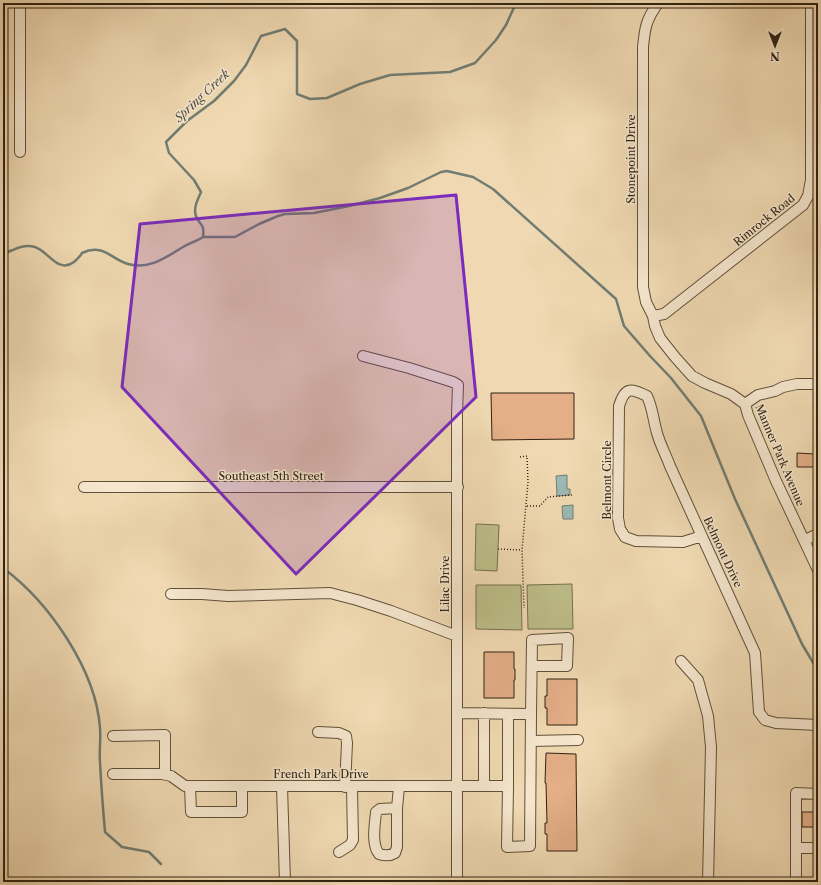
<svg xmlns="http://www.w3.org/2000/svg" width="821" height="885" font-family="'Libre Caslon Text',serif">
	<rect width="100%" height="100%" fill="#f0d9b2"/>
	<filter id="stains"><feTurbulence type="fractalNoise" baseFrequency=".005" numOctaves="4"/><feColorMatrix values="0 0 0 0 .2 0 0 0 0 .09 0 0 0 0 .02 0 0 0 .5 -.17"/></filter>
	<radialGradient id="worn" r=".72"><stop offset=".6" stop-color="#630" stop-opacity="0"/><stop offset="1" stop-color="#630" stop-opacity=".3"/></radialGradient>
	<path fill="#bdbe8a" stroke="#76704e" d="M476,524l23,1 -2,46 -22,-1z
		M572,584l1,45h-45l-1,-44z
		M476,585h45l1,45 -46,-1z"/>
	<path fill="#9cb9b4" stroke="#717d73" d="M567,475v14h3v6l-13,1 -1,-20z
		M573,505v14h-10l-1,-13z"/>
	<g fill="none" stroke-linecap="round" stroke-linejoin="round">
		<path stroke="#717d73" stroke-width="2.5" d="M203,237h32l24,-13 19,-8 7,-2 29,-1 35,-7 31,-8 28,-10 33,-16 6,-1 26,6 20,12 123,110 8,27 26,30 21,22 30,38 34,83 67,145 16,27
			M3,256c3,-4 6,-5 10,-6 6,-3 15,-5 22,-3 13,4 23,27 39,15 3,-3 6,-5 8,-9 21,-10 29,6 46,11 22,6 38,-7 55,-17 7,-4 14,-6 20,-10 2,-14 -4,-12 -7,-21 -3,-8 2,-17 5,-24l-7,-12 -25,-27 -3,-11 21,-21 27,-20 20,-20 12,-16 15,-29 24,-7 12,12v53l13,5 17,-1 33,-14 30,-9 60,-3 25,-9 21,-23 10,-15 10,-22
			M3,292l4,11 -4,11
			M3,568c46,34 93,102 97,160 1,11 -1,23 0,34 1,23 3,46 5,70l17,15 27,5 12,12"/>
	</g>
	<path fill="#e4ae87" stroke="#302312" d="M491,393h83v46l-82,1z
		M797,453l17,1v13h-17z
		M484,652h30v17h1v11h-1v18h-30z
		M547,679h30v46h-30v-17h-2v-12h2z
		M546,753l30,1 1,97h-30v-17h-2v-11h2l-1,-40h-1z
		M802,812h16v15h-16z"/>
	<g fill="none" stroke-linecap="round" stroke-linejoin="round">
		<g stroke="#60503a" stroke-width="12">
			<path id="minor" d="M658,3c-12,17 -13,24 -15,44v240l3,15 7,14 2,10 5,12 15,19 17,19 13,7 26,11 14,10 3,11 28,66 42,89
				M20,152v-149
				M653,316l11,-2 139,-109 5,-9 3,-16v-177
				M363,356l46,12 44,14 5,3 -1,29v468
				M745,404l13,-9 17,-4 8,-4 14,-3h21
				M84,487h374
				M702,536l-19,6 -47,-1 -11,-4 -5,-8 -2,-11 1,-112c6,-19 11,-18 28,-10 6,13 6,23 10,37 3,11 9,22 13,33l85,187 4,59 6,8 11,3 42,2
				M805,540l13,-6
				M171,594h31l26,2 102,-3 27,7 34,11 66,25
				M681,661l17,19 10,36 3,31 -3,135
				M508,714v72
				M531,714l1,-74 36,-2 -1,28h-35
				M318,732l21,1 7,3 1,7 -2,44
				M113,736l52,-1v39
				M531,741l47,-1
				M113,774h49l9,2 14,10h323l-1,61 23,-1 1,-132 -74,-1
				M190,786l1,26h51v-26
				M484,786v-73
				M282,787l3,95
				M397,808l-17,1 -4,3c-1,12 -5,32 3,42 6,2 11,2 16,-1l2,-6v-39l2,-21
				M796,848h22
				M339,852l11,-7 3,-5 -1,-53
				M796,882v-89l22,1"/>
		</g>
		<path stroke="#302312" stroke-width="1.5" stroke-dasharray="1 2" stroke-linecap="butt" d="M520,457l7,-1 1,26 -6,68 2,58
			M527,506h13l8,-9 24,-2
			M498,549l24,1"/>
		<use href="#minor" stroke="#f5e6cd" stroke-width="10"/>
	</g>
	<path fill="#7b2cbf" fill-opacity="0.2" stroke="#7b2cbf" stroke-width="3" stroke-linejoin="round" d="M456,195l20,202 -180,177 -174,-187 18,-163z"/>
	<g text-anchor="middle" stroke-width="3" stroke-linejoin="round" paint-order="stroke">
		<g font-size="11" fill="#302312" stroke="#f5e6cd">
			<text transform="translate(631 159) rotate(-90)" y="4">Stonepoint Drive</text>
			<text transform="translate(764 220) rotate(-39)" y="4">Rimrock Road</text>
			<text transform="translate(780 455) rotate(67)" y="4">Manner Park Avenue</text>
			<text x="271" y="480">Southeast 5th Street</text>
			<text transform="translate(607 480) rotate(-90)" y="4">Belmont Circle</text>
			<text transform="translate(723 552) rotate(65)" y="4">Belmont Drive</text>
			<text transform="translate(445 584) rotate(-90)" y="4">Lilac Drive</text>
			<text x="321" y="778">French Park Drive</text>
		</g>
		<g font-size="12" font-style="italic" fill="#505043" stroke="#f5e6cd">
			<text transform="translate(202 96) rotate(-43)" y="4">Spring Creek</text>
		</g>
	</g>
	<rect width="821" height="885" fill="none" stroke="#f0d9b2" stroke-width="16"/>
	<rect x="4" y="4" width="813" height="877" fill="none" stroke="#302312" stroke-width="2"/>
	<rect x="8" y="8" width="805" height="869" fill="none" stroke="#302312"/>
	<g transform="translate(775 46) rotate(180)" stroke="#f5e6cd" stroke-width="3" paint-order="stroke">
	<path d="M0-3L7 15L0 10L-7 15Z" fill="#302312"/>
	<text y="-6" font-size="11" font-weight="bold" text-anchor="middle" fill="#302312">N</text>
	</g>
	<rect width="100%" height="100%" filter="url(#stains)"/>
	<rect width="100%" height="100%" fill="url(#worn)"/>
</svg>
